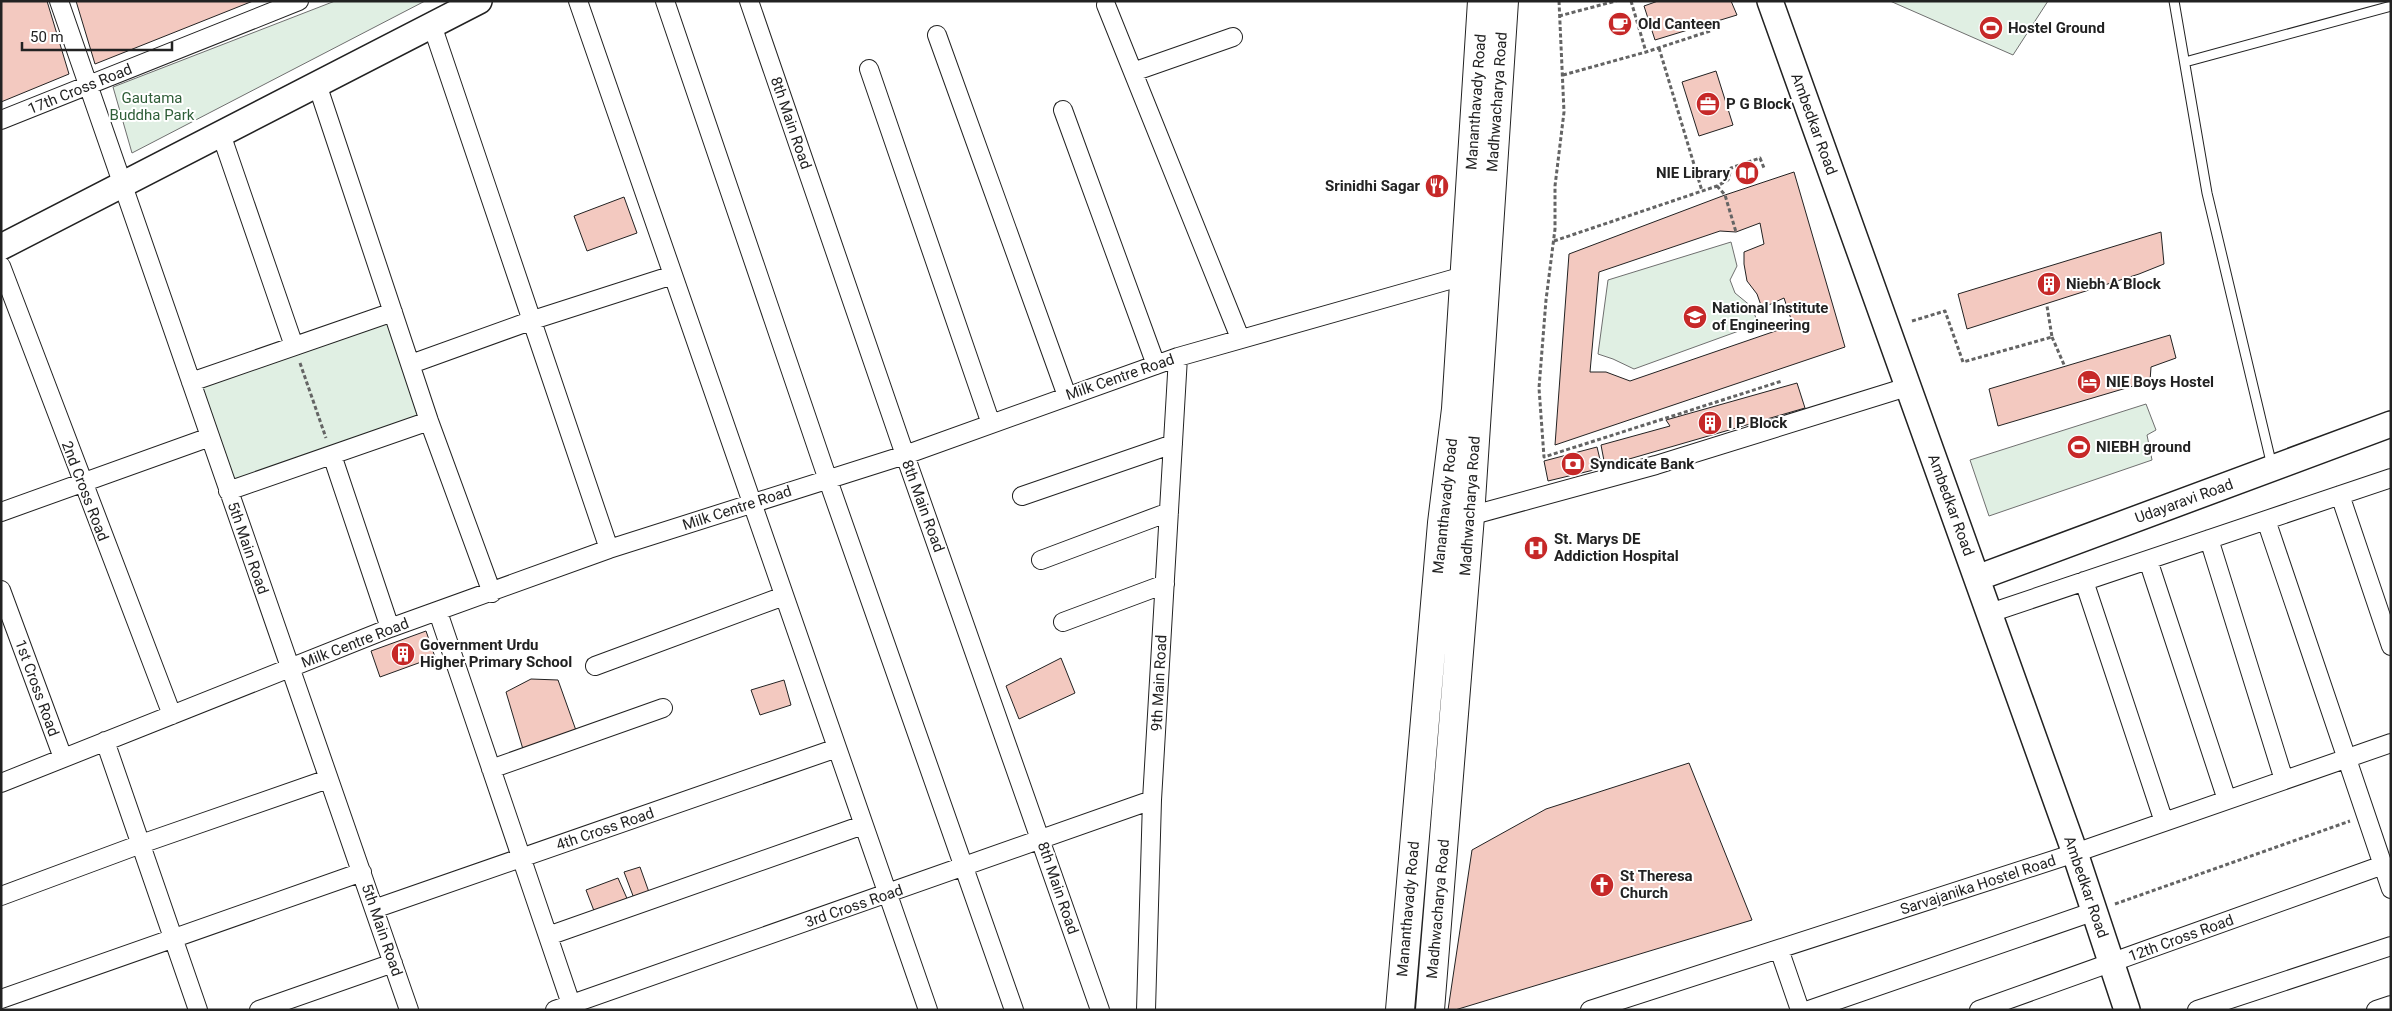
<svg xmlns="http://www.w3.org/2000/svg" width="2392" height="1011" font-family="Roboto,sans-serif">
	<rect width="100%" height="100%" fill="#fff"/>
	<path fill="#e0efe3" stroke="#6f6f6f" d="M335,1h90l-293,152 -19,-66z
		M1890,1h158l-35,54z
		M1731,242l6,24 -7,14 5,13 17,14 6,17 -124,45 -21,-10 -15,-5 10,-74z
		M389,321l33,95 -188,65 -33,-94z
		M2146,404l10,26 -9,5 5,25 -163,56 -19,-56z"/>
	<path fill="#f3c9c0" stroke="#222" fill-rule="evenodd" d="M1,1h46l22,73 -68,28z
		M76,1h177l-158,63z
		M1658,1h73l6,14 -82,25 -11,-34z
		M1716,71l17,54 -34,11 -17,-54z
		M1794,172l51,175 -290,98 14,-191 156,-59zM1760,223l4,21 -20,8v12l3,17 10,13 5,14 22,-10 9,27 -163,56 -24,-9h-16l9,-100 121,-41 16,1z
		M624,197l13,36 -50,18 -13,-35z
		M2161,232l3,32 -25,10 -172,55 -9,-35z
		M2170,335l6,23 -25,9 -1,14 -152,45 -9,-37z
		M1797,383l8,25 -200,58 -4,-21 69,-19 -4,-6z
		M1597,447l5,21 -54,13 -4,-20z
		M426,631l9,26 -55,20 -9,-26z
		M1061,658l14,35 -56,26 -13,-33z
		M531,679l27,1 20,56 -53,20 -19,-64z
		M784,680l7,25 -31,10 -9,-25z
		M1689,763l63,157 -297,90h-7l24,-160 74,-41z
		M640,867l10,28 -15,6 -11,-29z
		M618,878l11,25 -33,13 -10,-26z"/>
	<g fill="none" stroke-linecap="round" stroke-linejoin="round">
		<g stroke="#222" stroke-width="11">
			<path id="lane" d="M2174,1l33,192 65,273
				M2185,62l206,-56"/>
		</g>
		<g stroke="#222" stroke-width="20">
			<path id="street" d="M59,1l350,1009
				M578,1l350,1009
				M665,1l163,479 186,530
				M749,1l156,454 195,555
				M1106,5l134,333
				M432,25l177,524
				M937,35l130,361
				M869,69l122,355
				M1133,72l100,-35
				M317,84l112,337 63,172
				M1063,110l93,255
				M1,120l298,-119
				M221,134l73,212
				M1,266l171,449
				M411,364l122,-44 140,-45
				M191,382l202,-70
				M332,455l58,173
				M228,491l201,-70
				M2340,495l51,151
				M1022,496l151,-52
				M1,512l209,-75
				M1462,518l194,-53 251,-78
				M2266,520l125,369
				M2209,539l75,241
				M1041,560l128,-48
				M2148,560l79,240
				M2084,581l80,241
				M1,590l62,168
				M438,612l135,398
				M1990,613l401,-135
				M1063,622l102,-38
				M595,666l189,-70
				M105,741l93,269
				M491,769l172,-61
				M1,783l389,-155 219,-79 296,-94 273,-98 296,-84
				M1,896l140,-52 187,-65
				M374,909l463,-161
				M548,936l315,-111
				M1779,949l21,61
				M1,999l361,-127
				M259,1010l134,-47
				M555,1010l597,-210
				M1146,1010l6,-210 26,-443
				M1590,1010l485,-157 316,-110
				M1809,1010l286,-99
				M1979,1010l404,-145
				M2197,1010l194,-64
				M2376,1010l15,-5"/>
		</g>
		<g stroke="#222" stroke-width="28">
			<path id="secondary" d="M1770,1l305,852 52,157
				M1,247l478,-246
				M1977,578l414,-154"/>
		</g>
		<g stroke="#222" stroke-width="30">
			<path id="primary" d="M1400,1010l42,-487 14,-114 26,-408
				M1430,1010l40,-494 34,-515"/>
		</g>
		<path stroke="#646464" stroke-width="3" stroke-dasharray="4 2.5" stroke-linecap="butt" d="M1559,1l5,111 -9,74v43l-9,71 -7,88 5,69 238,-76
			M1631,1l15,51
			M1559,16l57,-15
			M1659,48l43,143
			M1563,75l83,-23 64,-21
			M1717,186l8,9 11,37
			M1554,241l163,-55 11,-6 3,-12 29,-10 4,10
			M1912,321l33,-10 18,51 89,-25 -5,-31
			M2052,337l13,30
			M300,363l26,75
			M2115,904l235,-83"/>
		<use href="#lane" stroke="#fff" stroke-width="9"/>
		<use href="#street" stroke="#fff" stroke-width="18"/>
		<use href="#secondary" stroke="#fff" stroke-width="25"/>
		<use href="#primary" stroke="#fff" stroke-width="28"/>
	</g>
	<defs>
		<g id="cafe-disc" transform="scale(1.25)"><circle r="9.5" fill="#c62828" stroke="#fff"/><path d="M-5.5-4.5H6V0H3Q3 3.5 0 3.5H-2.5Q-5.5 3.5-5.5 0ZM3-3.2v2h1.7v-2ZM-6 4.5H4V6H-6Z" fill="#fff"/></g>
		<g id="stadium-disc" transform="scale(1.25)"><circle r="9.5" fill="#c62828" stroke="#fff"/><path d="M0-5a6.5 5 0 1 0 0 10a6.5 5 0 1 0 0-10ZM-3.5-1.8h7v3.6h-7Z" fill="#fff"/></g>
		<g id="office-disc" transform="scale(1.25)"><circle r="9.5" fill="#c62828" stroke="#fff"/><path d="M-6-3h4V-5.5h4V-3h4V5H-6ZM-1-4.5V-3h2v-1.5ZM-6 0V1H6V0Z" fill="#fff"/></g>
		<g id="library-disc" transform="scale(1.25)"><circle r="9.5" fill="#c62828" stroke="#fff"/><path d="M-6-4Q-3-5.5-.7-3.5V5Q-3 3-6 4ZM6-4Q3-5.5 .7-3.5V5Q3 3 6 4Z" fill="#fff"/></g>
		<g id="restaurant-disc" transform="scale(1.25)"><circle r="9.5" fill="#c62828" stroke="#fff"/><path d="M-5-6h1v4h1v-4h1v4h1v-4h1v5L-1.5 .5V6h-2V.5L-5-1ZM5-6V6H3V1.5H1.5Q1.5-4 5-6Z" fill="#fff"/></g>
		<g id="building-disc" transform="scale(1.25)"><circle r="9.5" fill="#c62828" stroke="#fff"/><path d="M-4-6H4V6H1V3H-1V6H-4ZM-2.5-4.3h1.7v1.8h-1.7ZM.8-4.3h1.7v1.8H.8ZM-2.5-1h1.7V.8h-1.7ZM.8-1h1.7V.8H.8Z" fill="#fff"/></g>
		<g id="university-disc" transform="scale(1.25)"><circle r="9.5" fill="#c62828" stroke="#fff"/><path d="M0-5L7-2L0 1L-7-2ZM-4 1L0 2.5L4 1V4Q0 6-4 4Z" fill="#fff"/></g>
		<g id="hotel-disc" transform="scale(1.25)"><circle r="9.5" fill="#c62828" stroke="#fff"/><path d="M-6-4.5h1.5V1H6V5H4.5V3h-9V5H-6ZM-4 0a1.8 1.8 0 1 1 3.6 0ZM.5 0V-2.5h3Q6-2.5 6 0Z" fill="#fff"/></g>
		<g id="bank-disc" transform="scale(1.25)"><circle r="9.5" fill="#c62828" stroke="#fff"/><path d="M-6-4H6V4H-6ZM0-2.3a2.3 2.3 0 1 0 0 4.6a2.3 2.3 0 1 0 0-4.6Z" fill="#fff"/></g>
		<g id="hospital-disc" transform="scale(1.25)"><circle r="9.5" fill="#c62828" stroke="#fff"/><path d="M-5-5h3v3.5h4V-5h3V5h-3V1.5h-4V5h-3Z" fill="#fff"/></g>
		<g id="church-disc" transform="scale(1.25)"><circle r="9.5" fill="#c62828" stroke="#fff"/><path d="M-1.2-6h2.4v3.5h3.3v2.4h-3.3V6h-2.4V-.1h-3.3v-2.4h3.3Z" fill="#fff"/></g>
	</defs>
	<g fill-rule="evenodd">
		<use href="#cafe-disc" x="1620" y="24"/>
		<use href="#stadium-disc" x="1991" y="28"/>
		<use href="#office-disc" x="1708" y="104"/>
		<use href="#library-disc" x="1747" y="173"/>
		<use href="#restaurant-disc" x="1437" y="186"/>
		<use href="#building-disc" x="2049" y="284"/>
		<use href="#university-disc" x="1695" y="317"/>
		<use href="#hotel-disc" x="2089" y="382"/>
		<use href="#building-disc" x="1710" y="423"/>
		<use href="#stadium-disc" x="2079" y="447"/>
		<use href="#bank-disc" x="1573" y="464"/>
		<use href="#hospital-disc" x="1536" y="548"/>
		<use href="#building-disc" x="403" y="654"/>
		<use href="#church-disc" x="1602" y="885"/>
	</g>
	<g text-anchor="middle" stroke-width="4" stroke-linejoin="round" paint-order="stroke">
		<g font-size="15" font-weight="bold" fill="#222" stroke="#fff" text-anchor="start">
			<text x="1638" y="29">Old Canteen</text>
			<text x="2008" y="33">Hostel Ground</text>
			<text x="1726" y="109">P G Block</text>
			<text x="1730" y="178" text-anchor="end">NIE Library</text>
			<text x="1420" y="191" text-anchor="end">Srinidhi Sagar</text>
			<text x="2066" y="289">Niebh A Block</text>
			<text x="1712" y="313">National Institute<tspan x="1712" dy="17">of Engineering</tspan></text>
			<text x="2106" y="387">NIE Boys Hostel</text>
			<text x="1728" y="428">I P Block</text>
			<text x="2096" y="452">NIEBH ground</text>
			<text x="1590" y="469">Syndicate Bank</text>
			<text x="1554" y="544">St. Marys DE<tspan x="1554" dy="17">Addiction Hospital</tspan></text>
			<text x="420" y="650">Government Urdu<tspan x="420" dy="17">Higher Primary School</tspan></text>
			<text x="1620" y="881">St Theresa<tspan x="1620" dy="17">Church</tspan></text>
		</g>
		<g font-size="15" fill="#222" stroke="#fff">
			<text transform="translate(80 89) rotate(-22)" y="5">17th Cross Road</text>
			<text transform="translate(1476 102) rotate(-86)" y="5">Mananthavady Road</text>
			<text transform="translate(1497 102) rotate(-86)" y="5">Madhwacharya Road</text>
			<text transform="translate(791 123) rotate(71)" y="5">8th Main Road</text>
			<text transform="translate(1814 124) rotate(70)" y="5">Ambedkar Road</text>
			<text transform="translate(1120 377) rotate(-19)" y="5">Milk Centre Road</text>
			<text transform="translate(85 491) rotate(69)" y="5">2nd Cross Road</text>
			<text transform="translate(2184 501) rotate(-20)" y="5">Udayaravi Road</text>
			<text transform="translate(1951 505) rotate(70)" y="5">Ambedkar Road</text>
			<text transform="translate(923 506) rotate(70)" y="5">8th Main Road</text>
			<text transform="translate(1445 506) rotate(-84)" y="5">Mananthavady Road</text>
			<text transform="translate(1470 506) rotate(-86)" y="5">Madhwacharya Road</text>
			<text transform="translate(737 508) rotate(-18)" y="5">Milk Centre Road</text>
			<text transform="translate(248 548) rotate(71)" y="5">5th Main Road</text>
			<text transform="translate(355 643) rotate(-21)" y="5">Milk Centre Road</text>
			<text transform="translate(1159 683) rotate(-87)" y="5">9th Main Road</text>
			<text transform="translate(37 688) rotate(70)" y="5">1st Cross Road</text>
			<text transform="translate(605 829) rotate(-19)" y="5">4th Cross Road</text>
			<text transform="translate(1978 885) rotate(-18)" y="5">Sarvajanika Hostel Road</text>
			<text transform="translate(2086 887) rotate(71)" y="5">Ambedkar Road</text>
			<text transform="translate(1058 888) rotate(71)" y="5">8th Main Road</text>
			<text transform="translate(854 906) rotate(-19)" y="5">3rd Cross Road</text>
			<text transform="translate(1408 909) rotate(-85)" y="5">Mananthavady Road</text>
			<text transform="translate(1438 909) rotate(-85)" y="5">Madhwacharya Road</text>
			<text transform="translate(382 930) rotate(71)" y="5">5th Main Road</text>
			<text transform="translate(2181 938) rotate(-20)" y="5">12th Cross Road</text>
		</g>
		<g font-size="15" fill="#2f5e38" stroke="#fff">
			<text x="152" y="103">Gautama<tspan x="152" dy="17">Buddha Park</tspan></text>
		</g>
	</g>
	<rect width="2392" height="1011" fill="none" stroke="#222222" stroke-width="5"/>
	<path d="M22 42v8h150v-8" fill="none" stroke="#222222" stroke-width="2.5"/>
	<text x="30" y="42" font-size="15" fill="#222222" stroke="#ffffff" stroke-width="4" paint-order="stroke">50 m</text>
</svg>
